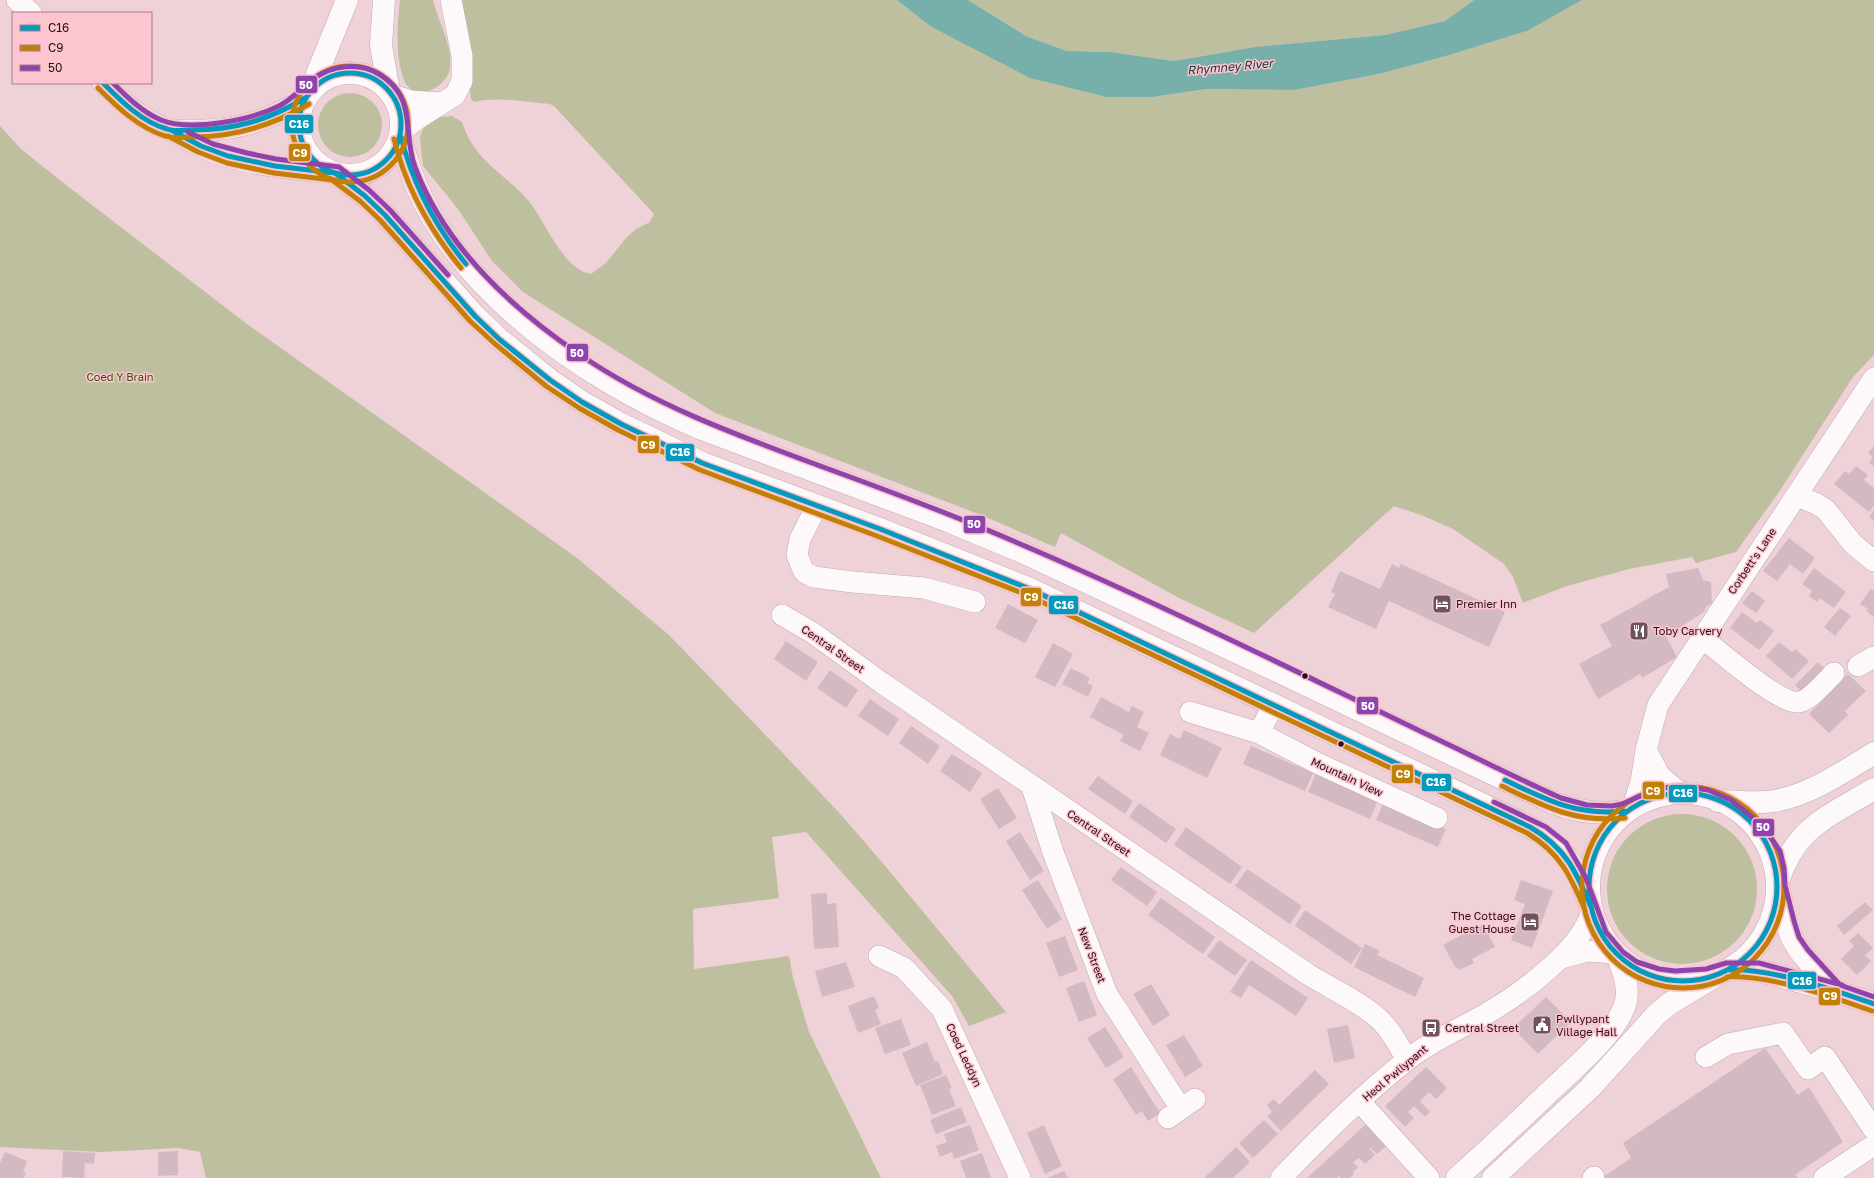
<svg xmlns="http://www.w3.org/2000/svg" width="1874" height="1178" font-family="'Golos Text',sans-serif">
	<rect width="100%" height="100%" fill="#efd2d7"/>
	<path fill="#bebf9f" d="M400,0h33c5,22 20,45 17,68 -3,20 -35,35 -45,14 -10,-22 -8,-59 -5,-82z
		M460,0h437l33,26 223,71 53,-8 88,1 85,-16 67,-18 81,-25 55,-31h292v355l-21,22 -74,115 -43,60 -40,11 -4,-6 -63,12 -62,17 -44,17 -10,-26 -9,-13 -51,-35 -32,-14 -27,-9 -140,127 -75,-35 -118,-65 -6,14 -74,-32 -266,-102 -192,-121 -31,-31 -34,-52 -35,-43 -3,-29 3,-8 6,-6 11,-6 12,-1 10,6c12,40 45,52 69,82 15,20 33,66 60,70l15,-11 20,-25 10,-9 14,-7 4,-8 -99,-107 -5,-3c-24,-2 -54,-8 -76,-2l-3,-3z
		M968,0h506l-29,21 -60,14 -130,12 -81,14 -64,-9 -43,-1 -41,-15z
		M318 125a32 32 0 1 1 64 0a32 32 0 1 1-64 0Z
		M0,126l21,23 45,36 181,139 330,234 92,77 110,114 64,68 43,50 120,145 -37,14 -17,-30 -146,-164 -34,5 7,61 -86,11 1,60 95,-13 4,22 16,54 72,146h-675l-6,-26 -21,-4 -78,4 -101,-5z
		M1607 889a75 75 0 1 1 150 0a75 75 0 1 1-150 0Z"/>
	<path fill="#77afaa" d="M897,0h71l58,36 41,15 43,1 64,9 81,-14 130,-12 60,-14 29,-21h108l-55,31 -81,25 -67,18 -85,16 -88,-1 -53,8h-46l-77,-19 -100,-52z"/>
	<path fill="#d2b9c2" d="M1874,446v20l-5,-3 4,-6 -5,-4z
		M1856,466l12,9 -4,5 10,8v17l-5,7 -35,-28 11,-13 4,3z
		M1874,510v11l-5,-4z
		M1789,538l26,20 -12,16 -13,-10 -13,17 -14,-10z
		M1392,564l7,4 2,-4 104,48 -16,35 -100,-46 -13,28 -48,-22 7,-13 -4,-2 9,-21 40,18z
		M1698,568l5,12 8,2 1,21 -6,4 -2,5 -38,24 11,21 -35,21 -2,-4 -42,25 -19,-35 33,-18 -12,-21 69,-38 -3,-13z
		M1814,568l32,24 -12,16 -14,-10 -3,4 -8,-6 3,-5 -10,-7z
		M1871,589l3,2v26l-8,-6 2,-2 -8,-5z
		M1752,591l13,10 -9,12 -14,-10z
		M1008,604l30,16 -13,23 -30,-15z
		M1840,608l11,8 -16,20 -11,-9z
		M1742,612l15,11 3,-3 14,11 -15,19 -29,-22z
		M786,641l32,21 -12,19 -32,-22z
		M1779,642l13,10 3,-3 14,12 -17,18 -26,-23z
		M1053,643l20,11 -18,33 -20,-10z
		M1818,662l8,8 -23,23 -8,-8z
		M1071,668l19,10 -3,5 6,3 -5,11 -26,-13z
		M830,670l28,20 -12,18 -29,-20z
		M1848,674l18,17 -21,20 3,4 -19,18 -20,-19z
		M1101,697l28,15 3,-6 12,6 -7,15 12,6 -9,18 -20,-10 4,-6 -34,-18z
		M870,699l29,20 -11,17 -30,-20z
		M911,726l29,20 -12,18 -29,-21z
		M1184,730l38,18 -15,30 -47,-23 10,-21 10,5z
		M1251,746l62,27 -8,18 -62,-27z
		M952,754l30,19 -12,19 -30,-21z
		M1316,773l62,27 -8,19 -62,-27z
		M1098,776l35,25 -8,13 -37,-25z
		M998,788l19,30 -18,11 -19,-30z
		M1384,802l62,27 -8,18 -62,-27z
		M1139,803l37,26 -10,14 -37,-26z
		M1186,827l56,40 -12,17 -56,-39z
		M1020,832l24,39 -14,9 -24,-39z
		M1121,867l36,25 -10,14 -36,-26z
		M1247,869l55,37 -12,18 -55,-38z
		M1038,880l24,39 -15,10 -25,-39z
		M1521,880l32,11 -21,57 -21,-8 14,-36 -11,-4z
		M827,893v11l9,-1 3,44 -25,2 -3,-55z
		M1161,898l54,39 -12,17 -55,-39z
		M1865,902l8,8 -29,25 -7,-9z
		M1305,910l57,38 -11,16 -56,-38z
		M1483,924l12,23 -23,12 2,4 -15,7 -2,-3 -1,1 -13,-23z
		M1858,933l15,15 -8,7 6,6 -14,14 -16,-16 13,-13 -5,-5z
		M1065,936l13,34 -19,7 -13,-34z
		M1219,940l28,20 -12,16 -28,-20z
		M1365,944l15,7 -3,4 47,23 -9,19 -61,-30z
		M1251,960l57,38 -12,18 -47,-31 -8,13 -11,-6z
		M846,962l9,25 -33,10 -7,-26z
		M1084,981l13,34 -18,7 -13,-34z
		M1151,984l19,31 -17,11 -20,-32z
		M874,996l5,12 -4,2 6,14 -23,9 -10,-27z
		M1546,997l25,25 -33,32 -25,-26z
		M901,1019l10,26 -26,9 -10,-26z
		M1348,1025l7,33 -21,5 -7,-34z
		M1105,1027l19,30 -18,11 -19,-30z
		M1184,1035l19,31 -18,11 -19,-32z
		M927,1042l8,20 3,-1 5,13 -27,12 -14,-33z
		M1765,1048l33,47 11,-8 34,55 -48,33 3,3h-196l29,-20 -8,-15z
		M1131,1067l29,46 -12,8 -6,-10 -6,4 -23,-36z
		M1426,1067l21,21 -11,11 -7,-7 -9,9 10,11 -5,5 -11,-11 -6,6 6,6 -9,9 -20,-21z
		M1315,1070l14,14 -48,47 -14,-15 5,-4 -5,-7 7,-6 5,6z
		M946,1075l6,13 -3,1 7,17 -24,9 -12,-30z
		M961,1107l6,15 -31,12 -6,-14z
		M1264,1120l14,14 -25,24 -14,-15z
		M1366,1124l20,22 -9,8 -7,-7 -1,1 6,7 -10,9 -6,-6 -6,4 5,5 -5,5 1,2 -4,4h-9l-2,-2 -2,2h-30z
		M970,1125l9,25 -25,9 -2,-7 -12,5 -4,-11 11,-4 -3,-8z
		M1044,1125l18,41 -17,8 -18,-41z
		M1236,1147l14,15 -17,16h-29z
		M63,1151l32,2 -1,11 -9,-1 -1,15 -22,-1z
		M178,1151v24l-20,1v-24z
		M5,1152l22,9 -4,11 3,1 -2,5h-24v-15z
		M982,1153l9,25h-25l-6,-17z
		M1064,1171l4,7h-21z"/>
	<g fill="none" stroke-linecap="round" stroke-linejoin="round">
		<g stroke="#c2a9ae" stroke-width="22">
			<path id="minor" d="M17,0l14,13
				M103,83c18,18 37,35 61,45 8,4 18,2 27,2 42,2 79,-9 114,-32
				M392,95l19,6 31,2
				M173,131c9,5 18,11 27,15 38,19 94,23 135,27
				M402,131l15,-12 38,-24 7,-14v-25l-11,-56
				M1797,496l20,8 9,6 27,34 21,17
				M817,506l-17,33 -3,16 7,17 10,5 39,5 71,6 51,14
				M782,615l31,18 69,50 427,292c23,14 50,26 70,44 12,11 20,27 28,41
				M1701,637c18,14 79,68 98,65 10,-1 28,-22 35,-29
				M1858,666l16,-9
				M1274,704l-15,29 60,31 118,54
				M1190,712l69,21
				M1646,750l14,26 20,17
				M1032,787l21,65 54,142 74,115
				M1633,806l8,-24 5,-32 12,-45 216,-327
				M879,956l25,12 38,41 78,169
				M1561,958l26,-7 28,2
				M1706,1057l22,-13 55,-11 25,36 17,-12 49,73
				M1360,1102l69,76
				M1168,1118l27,-19
				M1281,1178c38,-40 83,-84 126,-118 26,-21 56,-32 84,-49 32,-19 90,-62 100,-98
				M1593,1178l1,-1
				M1824,1178l50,-33"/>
		</g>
		<g stroke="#c2a9ae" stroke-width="23">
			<path id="major" d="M384,0l-3,45 8,47
				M299 124a51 51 0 1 1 102 0a51 51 0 1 1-102 0Z
				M311,89l36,-89
				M401,137c28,138 179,241 301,292l246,92 72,30 272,127 262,125c23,9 45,12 70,8
				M335,173l30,23 20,19 90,101 24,23 51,41 32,22 39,22 81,39 178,66 150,60 500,238c37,19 46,43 61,80
				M1589 887a94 94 0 1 1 188 0a94 94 0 1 1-188 0Z
				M1718,801c18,0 38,3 56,0 34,-5 71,-30 100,-48
				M1778,882c18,-56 50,-65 96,-93
				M1779,891c4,15 6,32 13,47 10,20 29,36 44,53
				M1727,970c26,-2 43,3 67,10 27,7 54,15 80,24
				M1457,1178c31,-28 61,-56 91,-85 23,-22 71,-61 78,-92 3,-15 -3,-31 -8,-44
				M1493,1178l97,-90 66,-73 13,-11 43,-26"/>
		</g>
		<use href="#minor" stroke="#fdf8f9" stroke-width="21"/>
		<use href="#major" stroke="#fdf8f9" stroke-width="22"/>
		<g stroke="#fcc5cf" stroke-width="8">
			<path id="bus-1" d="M299 124a51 51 0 1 1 102 0a51 51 0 1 1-102 0Z
				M103,83c18,18 39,39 64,46 8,3 17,1 25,1 42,0 77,-10 113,-32
				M171,130l30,16 27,10 47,10 60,7 30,23 20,19 90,101 24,23 51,41 32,22 39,22 81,39 178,66 150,60 500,238c35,20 46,44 61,80
				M401,137c12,48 34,89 65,127
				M1505,780c41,20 72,36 119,31
				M1589 887a94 94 0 1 1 188 0a94 94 0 1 1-188 0Z
				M1727,970c45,-2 104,19 147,34"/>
		</g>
		<g stroke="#fcc5cf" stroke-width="8">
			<path id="bus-2" d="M292 124a58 58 0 1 1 116 0a58 58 0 1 1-116 0Z
				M98,88c19,19 41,40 67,48 9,3 18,1 27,1 43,0 80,-11 117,-33
				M168,136l30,16 29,11 47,10 58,7 28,21 20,19 90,101 25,23 51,42 33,22 39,22 82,40 177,66 150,59 500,238c33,20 43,42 58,77
				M394,139c12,49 35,90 67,129
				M1502,786c43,21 73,37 123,32
				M1582 887a101 101 0 1 1 202 0a101 101 0 1 1-202 0Z
				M1727,977c44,-2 103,19 145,34"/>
		</g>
		<g stroke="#fcc5cf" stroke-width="8">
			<path id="bus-3" d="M113,83c14,14 29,29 48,37 30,12 90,0 118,-14 14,-7 22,-18 34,-27 19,-14 46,-17 66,-5 39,23 23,59 36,93 30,80 95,140 164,187 74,51 160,82 244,113 66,24 131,48 195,76 136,58 269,124 402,188 47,22 94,46 141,67l26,7 25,1 10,-2 34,-15 24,-3 28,4 23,10 31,25 18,26 4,17 1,17 9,36 5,16 9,13 32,35 34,12
				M188,132l25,12 34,9 29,6 63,8 30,23 21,20 58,65
				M1494,802l52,25 20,16 20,35 20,54 17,20 14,10 22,7 16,2 31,-2 20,-6h33l83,22"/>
		</g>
		<use href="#bus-1" stroke="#049abc" stroke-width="5"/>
		<use href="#bus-2" stroke="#c38006" stroke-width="5"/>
		<use href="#bus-3" stroke="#8e44ad" stroke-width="5"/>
	</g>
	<defs>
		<g id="hotel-square" transform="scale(1)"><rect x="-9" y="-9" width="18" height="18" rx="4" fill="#6e545a" stroke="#fcc5cf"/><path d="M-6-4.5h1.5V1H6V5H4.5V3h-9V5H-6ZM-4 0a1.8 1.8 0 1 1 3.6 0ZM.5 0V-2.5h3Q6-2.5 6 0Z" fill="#fff"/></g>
		<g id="restaurant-square" transform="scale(1)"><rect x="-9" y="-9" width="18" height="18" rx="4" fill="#6e545a" stroke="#fcc5cf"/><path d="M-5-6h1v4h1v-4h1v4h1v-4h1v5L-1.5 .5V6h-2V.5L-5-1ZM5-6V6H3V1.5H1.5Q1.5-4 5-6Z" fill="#fff"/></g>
		<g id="civic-square" transform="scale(1)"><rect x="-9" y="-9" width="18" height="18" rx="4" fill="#6e545a" stroke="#fcc5cf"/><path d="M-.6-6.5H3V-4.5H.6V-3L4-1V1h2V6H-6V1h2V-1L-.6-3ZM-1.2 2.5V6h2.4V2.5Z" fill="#fff"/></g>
		<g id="bus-square" transform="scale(1)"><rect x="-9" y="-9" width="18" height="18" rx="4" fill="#6e545a" stroke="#fcc5cf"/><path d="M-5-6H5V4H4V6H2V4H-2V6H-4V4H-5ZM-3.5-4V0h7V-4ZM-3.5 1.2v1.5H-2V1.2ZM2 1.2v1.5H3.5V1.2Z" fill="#fff"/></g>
	</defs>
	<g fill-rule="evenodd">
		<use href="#hotel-square" x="1442" y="604"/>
		<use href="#restaurant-square" x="1639" y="631"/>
		<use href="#hotel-square" x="1530" y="922"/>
		<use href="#civic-square" x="1542" y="1025"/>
		<use href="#bus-square" x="1431" y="1028"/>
	</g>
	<g fill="#281016" stroke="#fcc5cf" stroke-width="1.5">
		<circle cx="1305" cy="676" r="3.5"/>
		<circle cx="1341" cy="744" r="3.5"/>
	</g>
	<g text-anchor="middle" stroke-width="3" stroke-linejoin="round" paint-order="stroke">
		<g font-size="11" fill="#3c520e" stroke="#fcc5cf">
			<text x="120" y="381">Coed Y Brain</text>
		</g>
		<g font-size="11" fill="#281016" stroke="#fcc5cf">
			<text transform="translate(1752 561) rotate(-56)" y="4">Corbett's Lane</text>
			<text transform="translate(833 649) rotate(35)" y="4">Central Street</text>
			<text transform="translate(1347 777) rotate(25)" y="4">Mountain View</text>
			<text transform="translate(1099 833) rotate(34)" y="4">Central Street</text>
			<text transform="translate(1092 955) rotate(69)" y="4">New Street</text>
			<text transform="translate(964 1055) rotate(65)" y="4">Coed Leddyn</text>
			<text transform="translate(1395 1073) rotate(-40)" y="4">Heol Pwllypant</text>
		</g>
		<g font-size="11" fill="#281016" stroke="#fcc5cf" text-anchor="start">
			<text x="1456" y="608">Premier Inn</text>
			<text x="1653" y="635">Toby Carvery</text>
			<text x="1516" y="920" text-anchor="end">The Cottage<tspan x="1516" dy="13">Guest House</tspan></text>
			<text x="1556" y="1023">Pwllypant<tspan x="1556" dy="13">Village Hall</tspan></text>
			<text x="1445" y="1032">Central Street</text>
		</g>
		<g font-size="12" font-style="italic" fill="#0f3b37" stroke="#fcc5cf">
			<text transform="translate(1230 67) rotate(-5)" y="4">Rhymney River</text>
		</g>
	</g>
	<g stroke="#fcc5cf" stroke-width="1.5">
		<rect x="295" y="75" width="23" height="19" rx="4" fill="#8e44ad"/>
		<rect x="284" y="114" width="30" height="20" rx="4" fill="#049abc"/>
		<rect x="288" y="143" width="23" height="19" rx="4" fill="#c38006"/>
		<rect x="566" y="343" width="23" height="19" rx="4" fill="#8e44ad"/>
		<rect x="637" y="435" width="23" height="19" rx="4" fill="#c38006"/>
		<rect x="665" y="443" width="30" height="19" rx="4" fill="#049abc"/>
		<rect x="963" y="515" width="23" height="19" rx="4" fill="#8e44ad"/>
		<rect x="1020" y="587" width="22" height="20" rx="4" fill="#c38006"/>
		<rect x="1048" y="595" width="31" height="20" rx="4" fill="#049abc"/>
		<rect x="1356" y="696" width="23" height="19" rx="4" fill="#8e44ad"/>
		<rect x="1391" y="764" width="23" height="20" rx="4" fill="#c38006"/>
		<rect x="1421" y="773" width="31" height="19" rx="4" fill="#049abc"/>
		<rect x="1642" y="781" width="23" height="19" rx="4" fill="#c38006"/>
		<rect x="1668" y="784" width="30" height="19" rx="4" fill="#049abc"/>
		<rect x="1752" y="818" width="23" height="19" rx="4" fill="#8e44ad"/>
		<rect x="1787" y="971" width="30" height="19" rx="4" fill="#049abc"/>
		<rect x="1818" y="987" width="23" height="19" rx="4" fill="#c38006"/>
	</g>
	<g font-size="11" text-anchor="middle" font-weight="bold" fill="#fff">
		<text x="306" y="89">50</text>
		<text x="299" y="128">C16</text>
		<text x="300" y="157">C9</text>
		<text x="577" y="357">50</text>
		<text x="648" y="449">C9</text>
		<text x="680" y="456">C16</text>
		<text x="974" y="528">50</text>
		<text x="1031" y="601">C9</text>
		<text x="1064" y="609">C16</text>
		<text x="1368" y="710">50</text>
		<text x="1403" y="778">C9</text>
		<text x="1436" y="786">C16</text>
		<text x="1653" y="795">C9</text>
		<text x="1683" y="797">C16</text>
		<text x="1763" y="831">50</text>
		<text x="1802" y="985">C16</text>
		<text x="1830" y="1000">C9</text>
	</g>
	<rect x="12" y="12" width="140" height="72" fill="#fcc5cf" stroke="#a77d85"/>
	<rect x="20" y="25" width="20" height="6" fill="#049abc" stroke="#a77d85"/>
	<text x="48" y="32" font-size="12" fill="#281016">C16</text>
	<rect x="20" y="45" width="20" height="6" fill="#c38006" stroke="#a77d85"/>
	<text x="48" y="52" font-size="12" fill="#281016">C9</text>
	<rect x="20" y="65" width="20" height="6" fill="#8e44ad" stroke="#a77d85"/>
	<text x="48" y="72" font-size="12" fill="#281016">50</text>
</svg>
